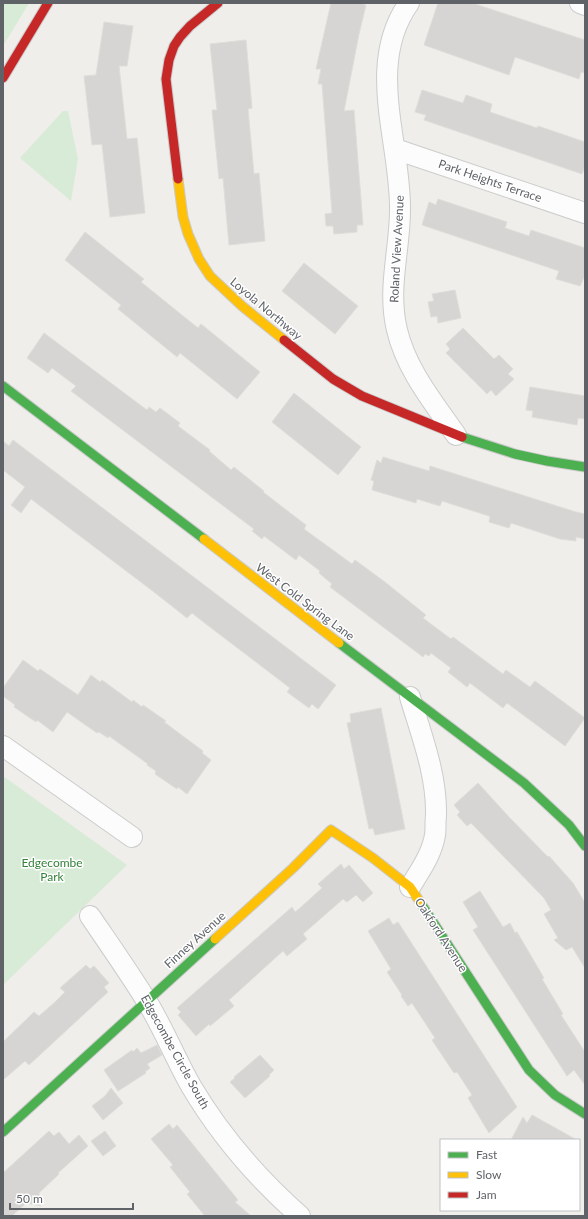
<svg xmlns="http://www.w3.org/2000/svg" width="588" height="1219" font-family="Lato,sans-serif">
	<rect width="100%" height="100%" fill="#efeeea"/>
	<path fill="#d8ebd6" d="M3,3h26l-26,43z
		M63,111h5l10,48 -7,42 -51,-43z
		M3,776l124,89 -124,120z"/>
	<path fill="#d6d5d3" stroke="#deddd9" d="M331,3h33v2h2l-7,29 -15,77 10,-1 9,115h-6v7l-23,2 -1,-8h-7l-1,-12 7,-1 -10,-129h-4l3,-15h-5z
		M438,3h34l113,37v33l-4,-1 -2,7 -64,-22 -6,18 -85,-30z
		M104,22l29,4 -6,40h-8l8,73 10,-1 8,75 -35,4 -8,-73 -10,1 -8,-69 12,-1z
		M246,40l6,68 -4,1 6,65 5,-1 6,68 -36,4 -6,-67 -4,1 -7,-69h5l-7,-66z
		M422,90l41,13 3,-8 26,9 -2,8 47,16 1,-2 47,16v24l-3,8 -158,-54 2,-5 -11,-3z
		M438,199l69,23 -2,6 24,8 2,-6 54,18v27l-5,11 -24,-7 3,-8 -137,-46 7,-23 7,3z
		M85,232l59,47 -3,3 57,46 3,-4 59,48 -23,27 -57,-46 -3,4 -59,-48 3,-4 -56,-45z
		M304,263l54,43 -23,28 -53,-43z
		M455,290l6,28 -23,5 -1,-7 -6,1 -3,-15 6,-1 -2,-7z
		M463,328l31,31 5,-4 14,14 -5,5 6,5 -18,17 -5,-6 -4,4 -41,-41 4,-4 -4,-5z
		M44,333l103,77 2,-3 7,5 4,-4 20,15 -2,3 32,24 -1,1 22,19 3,-3 30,24 -1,1 43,33 -2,4 48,35 3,-4 30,22 41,33 -3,3 28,21 2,-2 50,37 3,-4 24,17 5,-6 50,37 -20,28 -58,-43 -4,5 -33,-25 -3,4 -19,-15 3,-4 -20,-15 -2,3 -4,-2 -2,3 -93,-70 2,-3 -13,-11 1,-2 -21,-16 -3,5 -32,-24 -2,3 -10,-8 2,-2 -183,-138 5,-5 -24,-18 -4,5 -21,-15z
		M530,387l55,9v23l-7,-1 -1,7 -45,-8 1,-6 -7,-1z
		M294,393l67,54 -23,28 -66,-53z
		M13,440l323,245 -18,24 -6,-5 -3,4 -22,-16 3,-4 -88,-67 -10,-8 -5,5 -33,-26 -123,-93 -10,14 -10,-8 14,-18 -22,-17v-29l6,5z
		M383,457l46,14 1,-5 146,46 9,2v25l-9,-2v4l-16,-2 -49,-16 -2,5 -20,-6 1,-5 -1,-1 -47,-15 -2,5 -23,-7 -1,4 -44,-13 2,-9 -3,-1 6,-20 4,3z
		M23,660l15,11 2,-2 38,26 13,-20 9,7 2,-2 30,22 1,-2 9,7 1,-2 23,16 -2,1 39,29 -1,2 9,7 -24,34 -9,-7 -1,2 -22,-15 1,-3 -9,-6 1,-1 -39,-28 -1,2 -9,-6 -2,1 -30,-21 -14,20 -16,-12 -1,2 -22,-15 1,-2 -12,-9v-8z
		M381,708l24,121 -30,6 -2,-7 -4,1 -22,-106 4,-1 -1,-8z
		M478,783l31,34 39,40 1,-1 24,27 12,20v65l-13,-21 -6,3 -12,-10 4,-2 -14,-24 7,-4 -7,-12 -73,-75 -4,3 -10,-11 3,-3 -6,-7z
		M341,864l3,5 5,-4 24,28 -10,9 -7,-7 -9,7 -4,-3 -40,35 4,5 -20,17 -4,-5 -10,9 -44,40 5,6 -24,20 -1,-2 -13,12 -18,-21 3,-3 -4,-4 115,-101 3,5 5,-4 22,-20 -4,-4z
		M480,891l23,36 7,-4 5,10 2,-1 27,46 -2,1 21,35 -2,1 24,37v33l-11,-15 -7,6 -94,-146 5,-3 -15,-25z
		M389,918l4,7 5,-3 119,185 -28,26 -21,-35 4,-3 -15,-23 -3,1 -22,-33 3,-2 -23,-35 -4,3 -7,-10 1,-1 -15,-23 4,-3 -23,-38z
		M86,965l4,4 4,-3 15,17 -5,4 4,5 -79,73 -4,-4 -22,19v-38l31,-30 5,4 15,-13 11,-11 -5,-4z
		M157,1045l5,10 -15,9 3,4 -5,4 1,1 -28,18 -14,-21 28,-20 1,2 4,-4 4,5z
		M260,1055l14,15 -5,5 1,1 -25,22 -15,-16 5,-4 -1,-1z
		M111,1088l12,15 -20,17 -11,-14 13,-10z
		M532,1115l45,25h-66l12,-23 4,6z
		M169,1124l4,5 4,-4 61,75 -3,2 16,14h-46l-18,-22 3,-2 -20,-25 3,-2 -22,-26z
		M49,1131l5,5 5,-4 10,12 10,-9 9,11 -30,27 1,1 -20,19 2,13 -15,-3 -14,13h-9v-43z
		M105,1131l11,15 -13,10 -12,-15z"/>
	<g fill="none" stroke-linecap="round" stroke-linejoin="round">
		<g stroke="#cbcccc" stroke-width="22">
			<path id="street" d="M409,3c-44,62 -8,139 -9,207 0,40 -13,79 -3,120 9,39 36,72 59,105
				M580,3l5,2
				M395,149l190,64
				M3,746l129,91
				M410,887c10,-16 22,-33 25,-52 1,-6 0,-13 1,-19 1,-41 -14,-79 -26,-119
				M90,916c19,28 38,55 56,84 17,27 29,58 45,86 29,49 66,92 109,130"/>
		</g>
		<g stroke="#cacacb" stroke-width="11">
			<path id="fast" d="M3,386l201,153
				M462,437l53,17 32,7 38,6
				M339,643l185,140 45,42 16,21
				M420,902l109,168 26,25 30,19
				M3,1132l212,-193"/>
		</g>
		<g stroke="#cacacb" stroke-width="11">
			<path id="slow" d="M178,179l5,38 5,17 11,25 11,17 32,30 42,34
				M204,539l135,104
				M215,939l78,-71 38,-38 42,28 37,29 10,15"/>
		</g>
		<g stroke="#cacacb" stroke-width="11">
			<path id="jam" d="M3,78l45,-75
				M178,179l-12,-100 3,-19 5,-14 6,-9 10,-11 28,-23
				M284,340l49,39 29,17 100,41"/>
		</g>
		<use href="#street" stroke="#fdfcfc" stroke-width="20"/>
		<use href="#fast" stroke="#4caf50" stroke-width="9"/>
		<use href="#slow" stroke="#ffc107" stroke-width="9"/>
		<use href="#jam" stroke="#c62828" stroke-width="9"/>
	</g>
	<g text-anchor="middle" stroke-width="3" stroke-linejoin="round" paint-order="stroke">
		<g font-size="12" fill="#5f6368" stroke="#fff">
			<text transform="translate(490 181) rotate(19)" y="4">Park Heights Terrace</text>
			<text transform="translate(397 249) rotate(-87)" y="4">Roland View Avenue</text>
			<text transform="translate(266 309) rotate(40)" y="4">Loyola Northway</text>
			<text transform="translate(305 602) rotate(37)" y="4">West Cold Spring Lane</text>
			<text transform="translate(441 935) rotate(57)" y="4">Oakford Avenue</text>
			<text transform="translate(195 940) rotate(-42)" y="4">Finney Avenue</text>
			<text transform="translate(175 1052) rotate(61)" y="4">Edgecombe Circle South</text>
		</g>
		<g font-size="12" fill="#348238" stroke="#fff">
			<text x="52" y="867">Edgecombe<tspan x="52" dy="14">Park</tspan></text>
		</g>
	</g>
	<rect width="588" height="1219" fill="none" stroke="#5f6368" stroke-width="8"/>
	<rect x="440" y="1139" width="140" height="72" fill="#ffffff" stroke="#bfc1c3"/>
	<rect x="448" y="1152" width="20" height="6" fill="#4caf50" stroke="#bfc1c3"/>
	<text x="476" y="1159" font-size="12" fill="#5f6368">Fast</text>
	<rect x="448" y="1172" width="20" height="6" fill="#ffc107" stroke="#bfc1c3"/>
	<text x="476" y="1179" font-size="12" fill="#5f6368">Slow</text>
	<rect x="448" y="1192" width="20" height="6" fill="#c62828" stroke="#bfc1c3"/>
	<text x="476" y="1199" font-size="12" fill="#5f6368">Jam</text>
	<path d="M10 1203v6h123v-6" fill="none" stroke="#5f6368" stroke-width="2"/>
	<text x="16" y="1203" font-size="12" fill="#5f6368" stroke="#ffffff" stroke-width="3" paint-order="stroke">50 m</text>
</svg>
